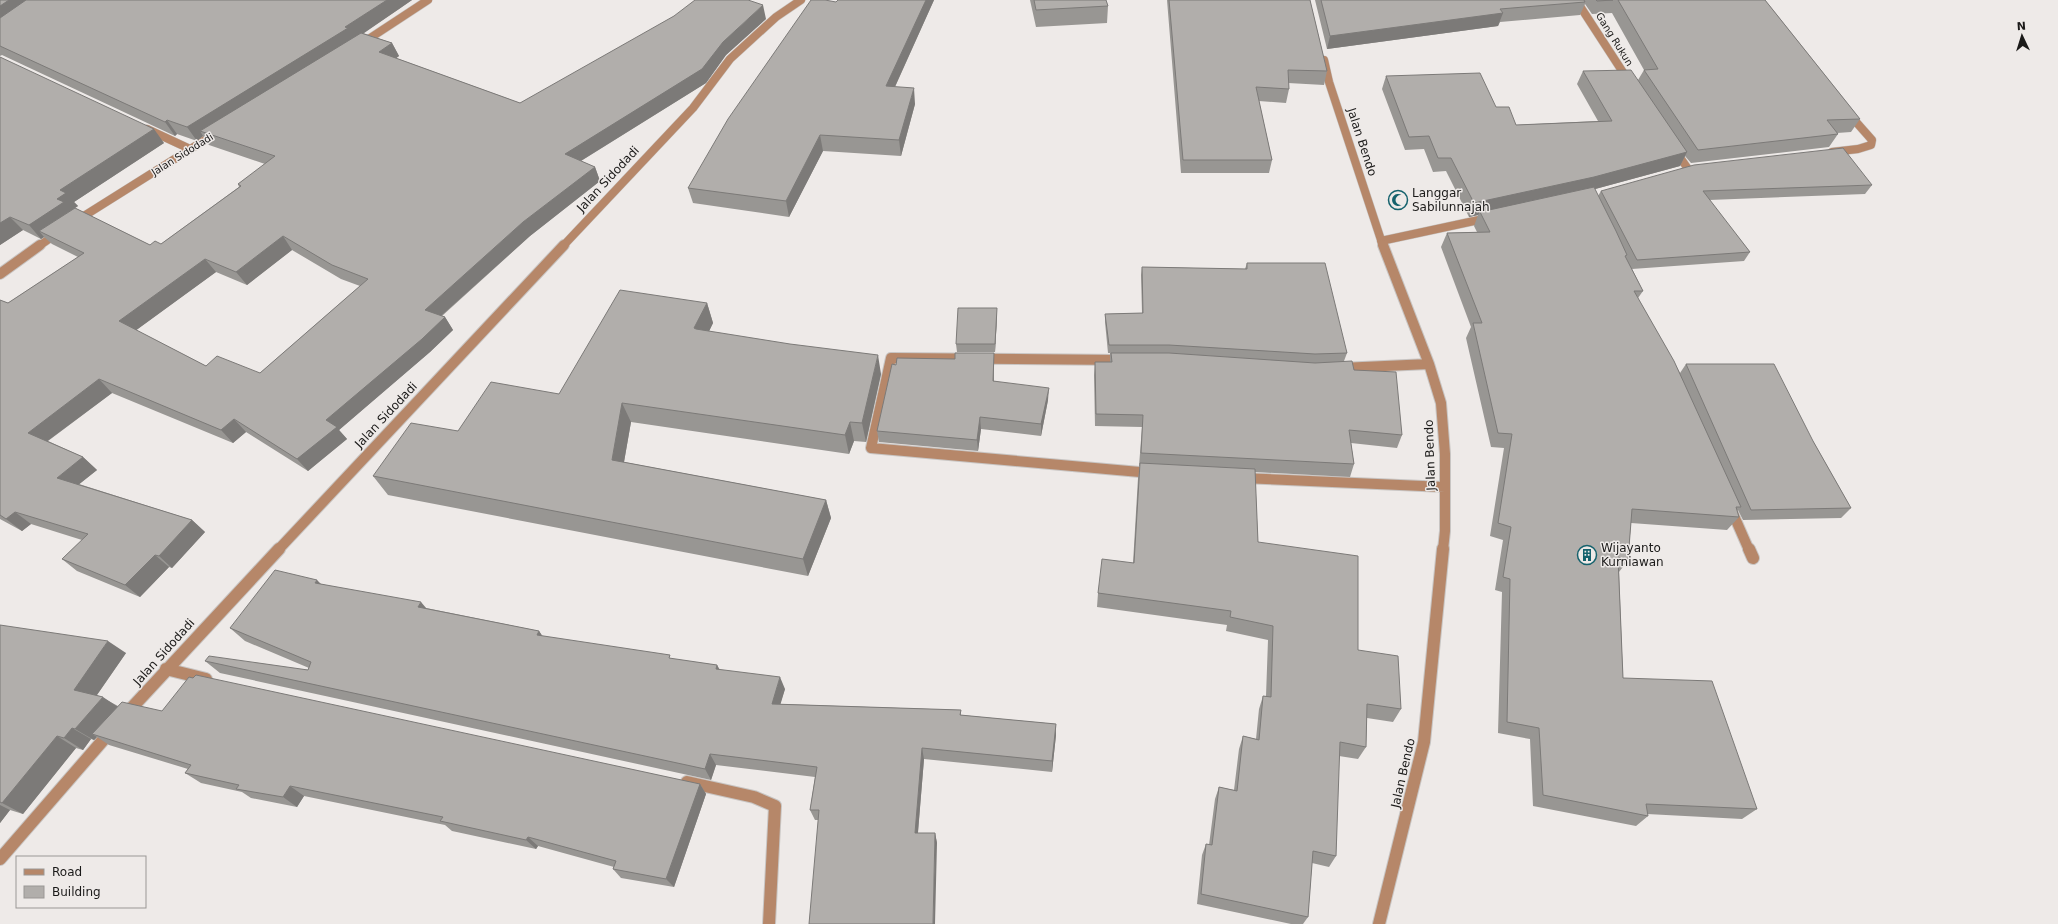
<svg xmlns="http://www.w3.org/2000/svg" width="2058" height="924" font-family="'DejaVu Sans',sans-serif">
	<rect width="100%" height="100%" fill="#eeeae8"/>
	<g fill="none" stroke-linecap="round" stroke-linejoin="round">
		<g stroke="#c8c5c3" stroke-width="9">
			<path id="minor-far2" d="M1576,0l52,80
				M361,44l67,-44
				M1324,60l5,22 54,164
				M147,129l43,20
				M1675,150l13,19
				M1832,152l26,-3 13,-4 1,-5 -23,-26
				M76,221l140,-88
				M1381,241l107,-23
				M39,246l20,-14
				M563,246l130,-138 37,-49 46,-42 25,-17"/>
		</g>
		<g stroke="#c8c5c3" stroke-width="12">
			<path id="minor-far1" d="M1383,245l46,119 12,39 4,51v77l-2,19
				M0,274l40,-29
				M1123,360l-232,-2 -20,90 280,25
				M1341,368l88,-4
				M1241,478l204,9
				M1731,509l18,41
				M278,550l286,-305"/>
		</g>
		<g stroke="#c8c5c3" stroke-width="14">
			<path id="minor" d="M1749,549l4,9
				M166,669l40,10
				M126,714l153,-165
				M687,782l67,15 21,9 -6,118
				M0,859l111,-128
				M1379,924l45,-182 19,-193"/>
		</g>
		<use href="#minor-far2" stroke="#b68769" stroke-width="8"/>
		<use href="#minor-far1" stroke="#b68769" stroke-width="10"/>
		<use href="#minor" stroke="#b68769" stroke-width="12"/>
	</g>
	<path fill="#989693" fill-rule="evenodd" d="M0,0h412l-13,9 -36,24 29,10 7,13 -3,2 124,45 246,-84 -40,36 -20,28 -125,78 14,6 5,14 -70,55 -88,80 3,1 8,13 -23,22 -91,78 8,9 -39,32 -62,-39 -13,11 -121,-50 -64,48 35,16 14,13 -18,14 113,36 13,12 -33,36 -3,-1 -29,30 -63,-26 -15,-12 20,-19 -51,-16 -9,7 -22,-12v-219l8,3 70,-46 -26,-13 -8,-7 -3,2 -18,-9 -23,15v-188l164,86 -90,59 4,4 -3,2 75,37 11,-1 78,-57 -1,-3 27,-20 -56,-19 -6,-9 -6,5 -20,-7 -2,2 -173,-81 -2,1zM292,250l49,29 19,7 -100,87 -54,-7 -70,-36 80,-58 31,13z
		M934,0l-39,87 20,17 -14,52 -78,-5 -34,66 -96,-14 -5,-15 148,-186z
		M1030,0h76l2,6 -1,17 -71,4z
		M1167,0h143l17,71 -3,14 -36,-2 1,6 -3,14 -27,-2 13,59 -3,13h-88z
		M1315,0h450l95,119 -9,13 -14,1 1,1 -9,13 -138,16 -6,-7 -5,10 -85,23 3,7 3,-5 271,-6 -7,9 -156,6 41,52 -6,9 -112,8 11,22 -5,7 42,75 6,-9 127,77 38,67 -10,10 -98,2 -5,-10 -1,1 2,6 -12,13 -96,-7 -3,37 -9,12 4,106 134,131 -15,10 -95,-5 1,2 -12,10 -103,-20 -3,-67 -32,-6 4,-141 -7,-2 8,-50 -13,-4 14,-88 -13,-1 -25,-109 5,-11 -30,-80 6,-14 30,-1 -3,-6 4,-11 -9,2 -23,-46 -13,1 -9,-23 -19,1 -23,-61 4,-13 110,31 20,18 82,-4 -21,-37 6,-13 55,9 6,-10 -32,-57 -20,1 -7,-10 -5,11 -80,7 -2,4 -171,23z
		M1247,263l100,90 -3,8 10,9 48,65 -5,13 -46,-5 3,21 -4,13 -95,-5 3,70 100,108 43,59 -8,13 -26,-4 -1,29 -8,12 -19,-3 -3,100 -7,11 -17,-4 -4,54 -5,7h-12l-94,-20 5,-49 4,-11 3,1 6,-46 4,-12 15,3 5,-41 4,-13 13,3 3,-30 4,-13h3l2,-56 -42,-9 1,-6 -130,-18 1,-14 35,-30 5,-85 2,-12h-1l3,-39 -47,-1 -1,-51 1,-13h15v-9h-2l-3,-31v-8l37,-1 -1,-38 1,-8 103,2z
		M707,303l6,20 -4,8 172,43 -15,68 -12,-1 -5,13 -218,-32 -7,40 202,38 5,18 -23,58 -420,-81 -15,-19 85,-45 101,-37z
		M997,316l-2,36h-38l-1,-8z
		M994,353v28l54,19 -7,36 -60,-7 -3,22 -99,-9 -2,-11 78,-72z
		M321,584l105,24 113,23 3,5 130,23 45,6 3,5 65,19 -5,15 181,6v5l95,9v11l-4,37 -128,-13 -6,74h17l2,10 -119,-23h-3l-5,-10 5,-33 -99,-12 -5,15 -491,-107 -15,-12 103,9 1,-2 -64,-27 -15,-13z
		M0,625l126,28 -29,42 21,11 44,5 31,-33 507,106 6,10 -32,93 -53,-9 -8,-9 1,-2 -76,-21 -2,3 -84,-18 -7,-6 -141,-29 -7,11 -46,-9 -9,-6 -41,-9 -16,-10 3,-4 -79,-24 -12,-8 -3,3 -3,-1 -8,11 -7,-2 -53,66 -13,-4 -10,13z"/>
	<path fill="#7c7a78" d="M9,0h30l-39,27v-21z
		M387,0h25l-13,9 -45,31 -154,91 3,5 -6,5 -10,-14 158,-100z
		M926,0h8l-46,102 -2,-16z
		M763,5l3,14 -40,36 -20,28 -135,84 -6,-13 158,-112z
		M1503,13l-5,13 -171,23 3,-13z
		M392,43l7,13 -13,10 -7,-14z
		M914,88l1,16 -14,52 -2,-16z
		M167,120l10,14 -2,2 -10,-14z
		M154,129l10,14 -90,59 4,4 -39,25 5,6 -3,2 -12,-14 28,-26 3,-9z
		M820,135l3,16 -34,66 -3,-16z
		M1687,152l-7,14 -92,25 -108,21 -2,3 -9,2 5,-14z
		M595,167l5,14 -70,55 -97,87 -8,-13 98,-88z
		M10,217l13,13 -23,15v-22z
		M283,236l9,14 -45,35 -11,-13z
		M205,259l11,13 -85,62 -12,-13z
		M707,303l6,20 -12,25 -7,-20z
		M997,308v8l-2,36v-8z
		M445,317l8,13 -23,22 -91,78 8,9 -39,32 -11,-12 29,-39z
		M994,353v12l-1,28v-12z
		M878,355l3,19 -15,68 -4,-19z
		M99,379l13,14 -70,52 -14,-12z
		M1049,388l-1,12 -7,36v-12z
		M622,403l9,19 -10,57 -9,-19z
		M980,417l1,12 -3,22 -1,-11z
		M234,419l12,13 -13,11 -12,-13z
		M850,422l4,19 -5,13 -4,-19z
		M83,457l14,13 -25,20 -15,-12z
		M826,500l5,18 -23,58 -5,-17z
		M15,512l16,12 -9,7 -16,-12z
		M192,520l13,12 -33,36 -13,-12z
		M155,555l14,12 -29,30 -15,-12z
		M317,580l13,13 -15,-10z
		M421,602l11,13 -14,-8z
		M539,631l9,13 -11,-9z
		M108,641l18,12 -34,49 -18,-12z
		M717,665l6,12 -7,-8z
		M780,677l5,12 -8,27 -5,-12z
		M103,697l18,12 -29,25 5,3 -3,3 -19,-11z
		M1056,724v11l-4,37v-11z
		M72,728l19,11 -8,11 -19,-12z
		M57,736l19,12 -53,66 -21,-11z
		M922,748l2,11 -7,84 -2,-10z
		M710,754l6,11 -5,15 -6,-11z
		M700,784l6,10 -32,93 -8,-8z
		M290,786l14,10 -7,11 -14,-10z
		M0,805l10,5 -10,13z
		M935,833l2,10 -2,81h-2z
		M528,837l10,9 -2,3 -10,-9z"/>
	<path fill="#b1aeab" stroke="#7c7a78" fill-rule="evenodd" d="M0,0h9l-9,6z
		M26,0h361l-42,27 3,1 -161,99 -20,-7 -2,2 -165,-76v-28z
		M695,0h53l15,5 -40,37 -21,27 -137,85 30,13 -72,55 -98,88 20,7 -23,22 -96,81 11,7 -40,32 -63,-40 -13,11 -122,-51 -71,54 55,24 -26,21 135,42 -33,36 -4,-1 -30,30 -63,-26 26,-25 -73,-22 -9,7 -6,-4v-215l8,3 76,-50 -45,-22 36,-23 75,37 5,-4 6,3 80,-58 -3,-2 37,-28 -75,-25 161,-98 31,10 -13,9 141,51 154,-87zM283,236l49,29 36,14 -108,94 -43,-17 -11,10 -87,-45 86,-62 31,13z
		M811,0h14l11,2 2,-2h88l-40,86 28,2 -15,52 -79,-5 -34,66 -98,-13 40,-69z
		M1034,0h72l2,6 -72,4z
		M1169,0h141l17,71 -39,-1 1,19 -33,-2 16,73h-89z
		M1321,0h263l1,2 -85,7 3,4 -173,23z
		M1596,0h17l-16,1z
		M1618,0h147l95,119 -33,1 11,14 -140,16 -54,-80 14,-1z
		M0,57l154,72 -94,61 6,3 -9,6 7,3 -35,23 -19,-8 -10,6z
		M1631,70l56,82 -93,25 -120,26 -23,-45h-13l-9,-22 -20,1 -23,-61 94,-3 16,34h13l7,18 96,-4 -29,-50z
		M1843,148l29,37 -169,6 47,61 -113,8 -36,-69 93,-26z
		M1594,187l22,44 11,24 -2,1 18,35h-9l40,70 67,146h-5l3,10 -107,-8 -4,51 -10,-3 5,121 89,3 45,128 -111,-5 2,12 -105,-21 -4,-67 -32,-6 3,-143 -7,-2 8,-50 -13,-4 14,-89 -14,-1 -25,-110h9l-35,-90 43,-1 -10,-20z
		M1247,263h78l22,90 -32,1 -146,-9h-60l-4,-31 38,-1 -1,-46 105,2z
		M620,290l87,13 -13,25 2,1 94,15 88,11 -16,68 -12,-1 -5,13 -223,-32 -10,57 214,40 -23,59 -430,-83 38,-53 47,8 33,-49 68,12z
		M958,308h39l-2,36h-39z
		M955,353h39l-1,28 56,7 -8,36 -61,-7 -3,23 -100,-9 15,-67 4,1 1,-7 58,1z
		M1111,353h58l146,10 37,-2 2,9 42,2 6,63 -53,-5 5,34 -213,-11 2,-38 -47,-1 -1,-52h17z
		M1686,364h88l39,77 38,67 -100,2z
		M1140,463l115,6 3,73 100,14v94l40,6 3,53 -34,-5 -1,43 -26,-5 -4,114 -23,-5 -5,66 -107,-23 5,-50 6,1 7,-58 18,4 6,-55 16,4 4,-44 8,1 2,-71 -43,-9 1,-6 -133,-18 4,-34 32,4z
		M275,570l42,10 -2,3 106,19 -3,5 121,24 -2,4 133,20 -1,3 48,7 -1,4 64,8 -8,27 189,6 -1,5 96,9 -4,37 -130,-13 -7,85h20l-2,91h-124l10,-114h-9l7,-43 -107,-13 -5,15 -500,-108 4,-5 99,14 3,-8 -81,-34z
		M0,625l108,16 -34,49 29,7 -28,32 -3,-1 -8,10 -7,-2 -55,67 -2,-1z
		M196,675l504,109 -34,95 -53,-10 3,-8 -88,-24 -2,3 -86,-19 3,-4 -153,-31 -7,11 -47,-8 3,-4 -54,-12 6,-8 -99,-31 30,-32 40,9 27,-34 4,1z"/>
	<defs>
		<g id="mosque-ring" transform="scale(1)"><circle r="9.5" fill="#eeeae8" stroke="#15626d" stroke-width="1.5"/><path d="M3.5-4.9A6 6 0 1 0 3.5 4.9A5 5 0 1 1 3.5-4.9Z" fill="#15626d"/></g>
		<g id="building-ring" transform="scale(1)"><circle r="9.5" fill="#eeeae8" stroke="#15626d" stroke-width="1.5"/><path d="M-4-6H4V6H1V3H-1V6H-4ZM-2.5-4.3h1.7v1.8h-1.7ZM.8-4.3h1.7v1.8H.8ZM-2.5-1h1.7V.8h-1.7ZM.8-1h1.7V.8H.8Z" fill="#15626d"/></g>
	</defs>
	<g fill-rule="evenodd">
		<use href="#mosque-ring" x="1398" y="200"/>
		<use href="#building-ring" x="1587" y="555"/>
	</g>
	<g text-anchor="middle" stroke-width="3" stroke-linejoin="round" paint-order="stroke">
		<g font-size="10" fill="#1b1a19" stroke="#eeeae8">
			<text transform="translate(1615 39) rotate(58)" y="4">Gang Rukun</text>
			<text transform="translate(182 154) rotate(-32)" y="4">Jalan Sidodadi</text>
		</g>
		<g font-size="12" fill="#1b1a19" stroke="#eeeae8">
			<text transform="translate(1362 142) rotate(72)" y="4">Jalan Bendo</text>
			<text transform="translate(608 179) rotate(-47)" y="4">Jalan Sidodadi</text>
			<text transform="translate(386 415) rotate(-47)" y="4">Jalan Sidodadi</text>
			<text transform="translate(1430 455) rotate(-92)" y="4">Jalan Bendo</text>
			<text transform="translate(164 652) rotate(-48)" y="4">Jalan Sidodadi</text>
			<text transform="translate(1403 773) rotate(-77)" y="4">Jalan Bendo</text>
		</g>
		<g font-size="12" fill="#1b1a19" stroke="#eeeae8" text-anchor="start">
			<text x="1412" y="197">Langgar<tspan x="1412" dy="14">Sabilunnajah</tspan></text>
			<text x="1601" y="552">Wijayanto<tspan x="1601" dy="14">Kurniawan</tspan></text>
		</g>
	</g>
	<rect x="16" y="856" width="130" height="52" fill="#eeeae8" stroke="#9a9795"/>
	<rect x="24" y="869" width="20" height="6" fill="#b68769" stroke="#9a9795"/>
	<text x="52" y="876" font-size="12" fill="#1b1a19">Road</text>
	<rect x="24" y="886" width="20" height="12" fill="#b1aeab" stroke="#9a9795"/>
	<text x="52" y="896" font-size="12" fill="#1b1a19">Building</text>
	<g transform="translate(2022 36) rotate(356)" stroke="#eeeae8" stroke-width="3" paint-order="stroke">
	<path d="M0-3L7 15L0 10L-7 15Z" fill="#1b1a19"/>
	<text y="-6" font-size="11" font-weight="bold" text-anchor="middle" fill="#1b1a19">N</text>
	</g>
</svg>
